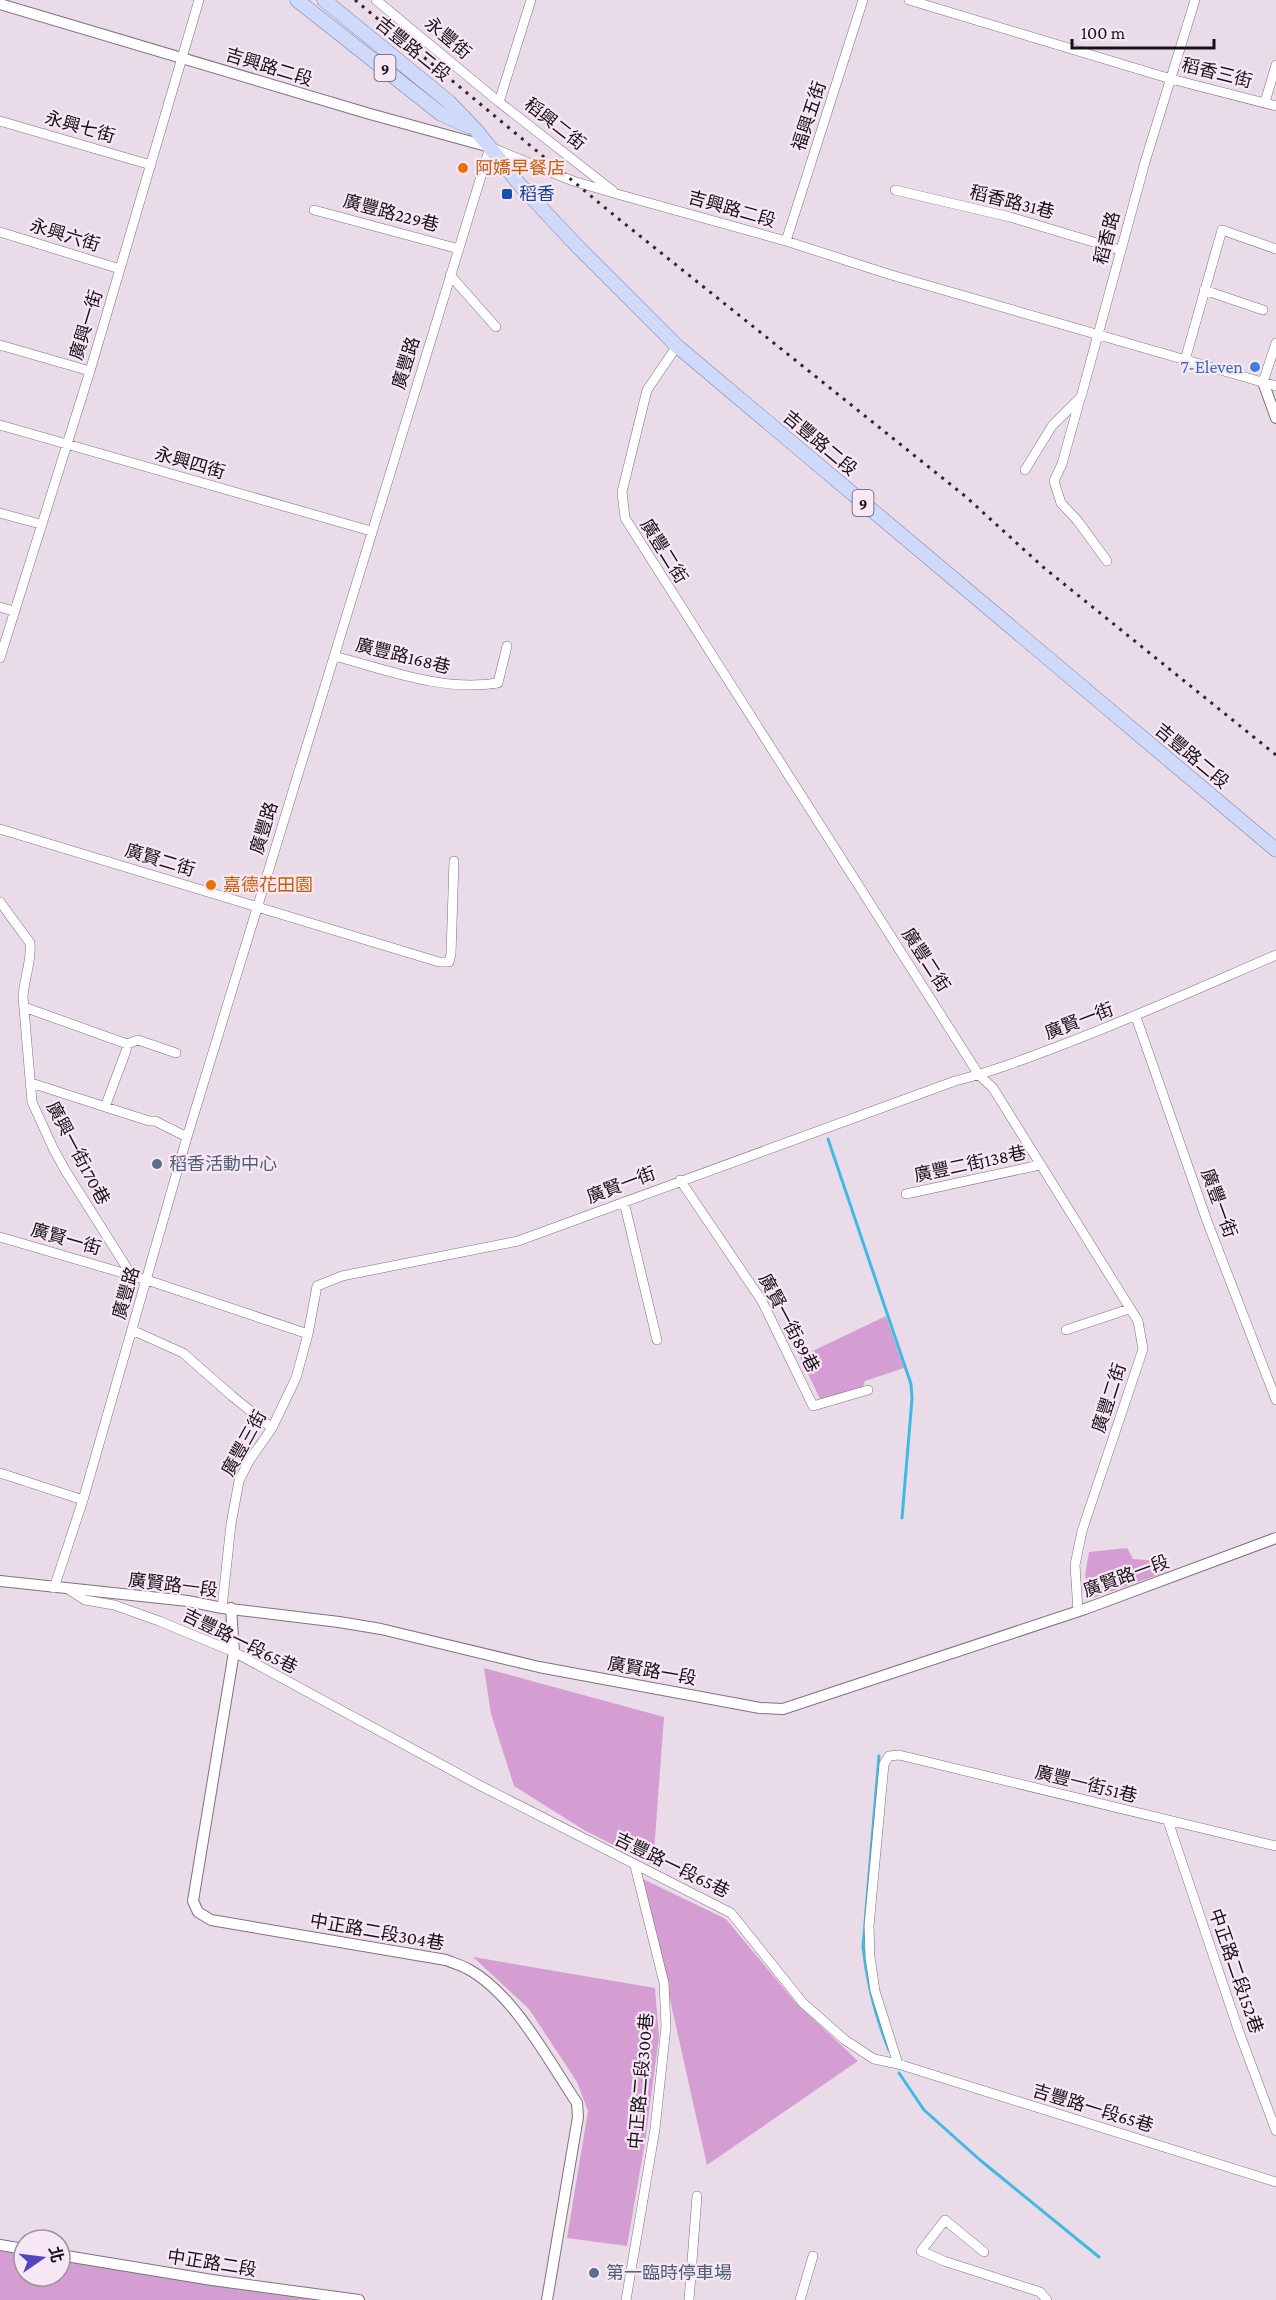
<svg xmlns="http://www.w3.org/2000/svg" width="1276" height="2300" font-family="'Crimson Pro','Noto Sans TC',serif">
	<rect width="100%" height="100%" fill="#eadbe9"/>
	<path fill="#d59ed2" d="M886,1316l18,52 -39,13 -2,6 -42,14 -21,-44z
		M1127,1548l6,11 27,2 6,11 -74,26 -7,-23 4,-23z
		M484,1668l180,49 -11,148 -69,-35 -70,-44 -23,-72z
		M643,1879l83,40 69,83 63,59 -151,104z
		M473,1957l182,31 4,49 -14,105 -18,104 -60,-8 21,-127 -11,-29 -48,-73z
		M0,2250l24,4v22h36v-16l259,40h-319z"/>
	<g fill="none" stroke-linecap="round" stroke-linejoin="round">
		<path stroke="#3fbbe3" stroke-width="3" d="M828,1139l83,245 1,15 -10,119
			M879,1756l-16,191c4,36 12,69 26,103
			M899,2073l25,37 56,50 119,97"/>
		<g stroke="#7f727e" stroke-width="10">
			<path id="minor" d="M376,0l123,102 114,89
				M909,0l262,79 105,27
				M499,102l32,-102
				M1265,102l11,-37
				M0,121l151,44
				M895,190l115,27 110,33
				M314,210l145,39
				M0,232l120,37
				M786,241l77,-241
				M450,275l46,52
				M1204,290l59,20
				M0,345l90,26
				M677,346l-30,44 -25,102 3,26 354,557 14,13 145,233 5,28 -61,182 -7,34 3,46
				M1185,360l37,-130 54,19
				M1263,382l13,-39
				M1080,399l-18,65 -8,17 7,22 16,17 30,41
				M0,425l371,106
				M1025,470l27,-44 29,-29 64,-235 50,-162
				M0,513l40,11
				M0,607l13,4
				M334,656c54,14 108,36 164,27l9,-37
				M0,658l90,-287 109,-371
				M0,829l439,133h10l2,-8 3,-93
				M0,902l30,41c2,17 -6,36 -7,54l9,105 21,46 12,22 67,106
				M24,1007l103,37 11,-4 38,13
				M1136,1017l71,204 69,179
				M31,1083l118,38h6l32,16
				M105,1107l21,-56 1,-7
				M680,1180l82,121 51,105 55,-16
				M906,1194l134,-29
				M624,1202l33,138
				M0,1237l147,43 161,54
				M132,1330l51,23 49,43 40,32
				M1066,1330l63,-21
				M0,1473l83,27
				M54,1588l29,-88 104,-363 303,-990 83,34 44,13 169,47 102,33 388,112
				M68,1589l17,11 29,5 45,16 75,31 245,133 252,128 72,90 42,37 29,19 24,5 378,118
				M222,1608l9,-84 8,-43 10,-20 23,-33 24,-50 12,-44 9,-48 25,-10 176,-35 437,-160c36,-9 70,-22 104,-35 74,-28 145,-60 217,-91
				M1168,1821l71,211 37,99
				M898,2064l-23,-73 -5,-34 -1,-31 15,-162 5,-8 10,-1 377,91
				M984,2252l-39,-32 -24,31 23,10 96,31 7,8
				M626,2300l29,-171 11,-102 -2,-44 -29,-117
				M689,2300l8,-104
				M800,2300l13,-44"/>
		</g>
		<g stroke="#7f727e" stroke-width="12">
			<path id="tertiary" d="M0,4l370,110 120,33
				M1263,382l13,36
				M0,1581l188,20 34,7 117,14 42,7 158,38 221,41 23,1 302,-100 191,-71
				M231,1608l3,44 -41,249 5,11 13,8 235,40c7,3 15,5 22,9 46,25 80,91 109,134l1,14 -31,183
				M0,2245l24,4
				M60,2255l152,25 147,20"/>
		</g>
		<g stroke="#7a82a8" stroke-width="15">
			<path id="primary" d="M297,0l144,114 27,12
				M324,0l125,102 27,28 44,55 57,61 100,100 599,504"/>
		</g>
		<use href="#minor" stroke="#fff" stroke-width="9"/>
		<use href="#tertiary" stroke="#fff" stroke-width="10"/>
		<use href="#primary" stroke="#cfd9fa" stroke-width="14"/>
		<path stroke="#2c262b" stroke-width="3" stroke-dasharray="3 6" stroke-linecap="butt" d="M355,0l260,216 350,280 78,71 233,188"/>
	</g>
	<g fill="#e8710a" stroke="#f8e8f6" stroke-width="2">
		<circle cx="463" cy="168" r="6"/>
		<circle cx="211" cy="885" r="6"/>
	</g>
	<rect fill="#1a4fb4" stroke="#f8e8f6" stroke-width="2" x="501" y="188" width="12" height="12" rx="3"/>
	<circle fill="#3f7fe0" stroke="#f8e8f6" stroke-width="2" cx="1255" cy="367" r="6"/>
	<g fill="#5c6f8a" stroke="#f8e8f6" stroke-width="2">
		<circle cx="157" cy="1164" r="6"/>
		<circle cx="594" cy="2273" r="6"/>
	</g>
	<g text-anchor="middle" stroke-width="4.5" stroke-linejoin="round" paint-order="stroke">
		<g fill="#f8e8f6" stroke="#5a5259" stroke-width="1.5">
			<rect x="374.5" y="55" width="21" height="26" rx="4.5"/>
			<rect x="852.5" y="490" width="21" height="26" rx="4.5"/>
		</g>
		<g font-size="16" font-weight="bold" fill="#171216">
			<text x="385" y="74">9</text>
			<text x="863" y="509">9</text>
		</g>
		<g font-size="18" fill="#171216" stroke="#f8e8f6">
			<text transform="translate(448 38) rotate(40)" y="6">永豐街</text>
			<text transform="translate(413 49) rotate(39)" y="6">吉豐路二段</text>
			<text transform="translate(269 67) rotate(17)" y="6">吉興路二段</text>
			<text transform="translate(1217 73) rotate(14)" y="6">稻香三街</text>
			<text transform="translate(809 116) rotate(-72)" y="6">福興五街</text>
			<text transform="translate(555 124) rotate(38)" y="6">稻興二街</text>
			<text transform="translate(80 127) rotate(16)" y="6">永興七街</text>
			<text transform="translate(1012 202) rotate(14)" y="6">稻香路31巷</text>
			<text transform="translate(732 209) rotate(16)" y="6">吉興路二段</text>
			<text transform="translate(391 213) rotate(15)" y="6">廣豐路229巷</text>
			<text transform="translate(65 235) rotate(17)" y="6">永興六街</text>
			<text transform="translate(1107 238) rotate(-75)" y="6">稻香路</text>
			<text transform="translate(86 325) rotate(-73)" y="6">廣興一街</text>
			<text transform="translate(406 363) rotate(-73)" y="6">廣豐路</text>
			<text transform="translate(820 443) rotate(40)" y="6">吉豐路二段</text>
			<text transform="translate(190 463) rotate(16)" y="6">永興四街</text>
			<text transform="translate(664 551) rotate(58)" y="6">廣豐二街</text>
			<text transform="translate(403 656) rotate(14)" y="6">廣豐路168巷</text>
			<text transform="translate(1192 756) rotate(40)" y="6">吉豐路二段</text>
			<text transform="translate(264 828) rotate(-73)" y="6">廣豐路</text>
			<text transform="translate(160 860) rotate(17)" y="6">廣賢二街</text>
			<text transform="translate(926 960) rotate(57)" y="6">廣豐二街</text>
			<text transform="translate(1079 1021) rotate(-21)" y="6">廣賢一街</text>
			<text transform="translate(78 1153) rotate(62)" y="6">廣興一街170巷</text>
			<text transform="translate(970 1164) rotate(-12)" y="6">廣豐二街138巷</text>
			<text transform="translate(621 1185) rotate(-21)" y="6">廣賢一街</text>
			<text transform="translate(1219 1203) rotate(70)" y="6">廣豐一街</text>
			<text transform="translate(66 1239) rotate(16)" y="6">廣賢一街</text>
			<text transform="translate(126 1293) rotate(-74)" y="6">廣豐路</text>
			<text transform="translate(789 1323) rotate(62)" y="6">廣賢一街89巷</text>
			<text transform="translate(1109 1398) rotate(-72)" y="6">廣豐二街</text>
			<text transform="translate(244 1443) rotate(-61)" y="6">廣豐三街</text>
			<text transform="translate(1126 1576) rotate(-20)" y="6">廣賢路一段</text>
			<text transform="translate(173 1585) rotate(7)" y="6">廣賢路一段</text>
			<text transform="translate(240 1641) rotate(26)" y="6">吉豐路一段65巷</text>
			<text transform="translate(652 1671) rotate(10)" y="6">廣賢路一段</text>
			<text transform="translate(1086 1784) rotate(14)" y="6">廣豐一街51巷</text>
			<text transform="translate(672 1865) rotate(26)" y="6">吉豐路一段65巷</text>
			<text transform="translate(377 1932) rotate(10)" y="6">中正路二段304巷</text>
			<text transform="translate(1236 1971) rotate(71)" y="6">中正路二段152巷</text>
			<text transform="translate(641 2081) rotate(-85)" y="6">中正路二段300巷</text>
			<text transform="translate(1093 2108) rotate(17)" y="6">吉豐路一段65巷</text>
			<text transform="translate(212 2263) rotate(9)" y="6">中正路二段</text>
		</g>
		<g font-size="18" fill="#c56008" stroke="#f8e8f6" text-anchor="start">
			<text x="475" y="174">阿嬌早餐店</text>
			<text x="223" y="891">嘉德花田園</text>
		</g>
		<g font-size="18" fill="#164399" stroke="#f8e8f6" text-anchor="start">
			<text x="519" y="200">稻香</text>
		</g>
		<g font-size="18" fill="#366cbe" stroke="#f8e8f6" text-anchor="end">
			<text x="1243" y="373">7-Eleven</text>
		</g>
		<g font-size="18" fill="#4e5e75" stroke="#f8e8f6" text-anchor="start">
			<text x="169" y="1170">稻香活動中心</text>
			<text x="606" y="2279">第一臨時停車場</text>
		</g>
	</g>
	<g transform="translate(42 2258) rotate(76)"><circle r="28" fill="#f8e8f6" stroke="#9e929c" stroke-width="1.5"/>
	<path d="M0-4.5L10 22L0 15L-10 22Z" fill="#5247be"/>
	<text y="-9" font-size="16" font-weight="bold" text-anchor="middle" fill="#171216">北</text>
	</g>
	<path d="M1072 39v9h142v-9" fill="none" stroke="#171216" stroke-width="3"/>
	<text x="1081" y="39" font-size="18" fill="#171216" stroke="#f8e8f6" stroke-width="4.5" paint-order="stroke">100 m</text>
</svg>
